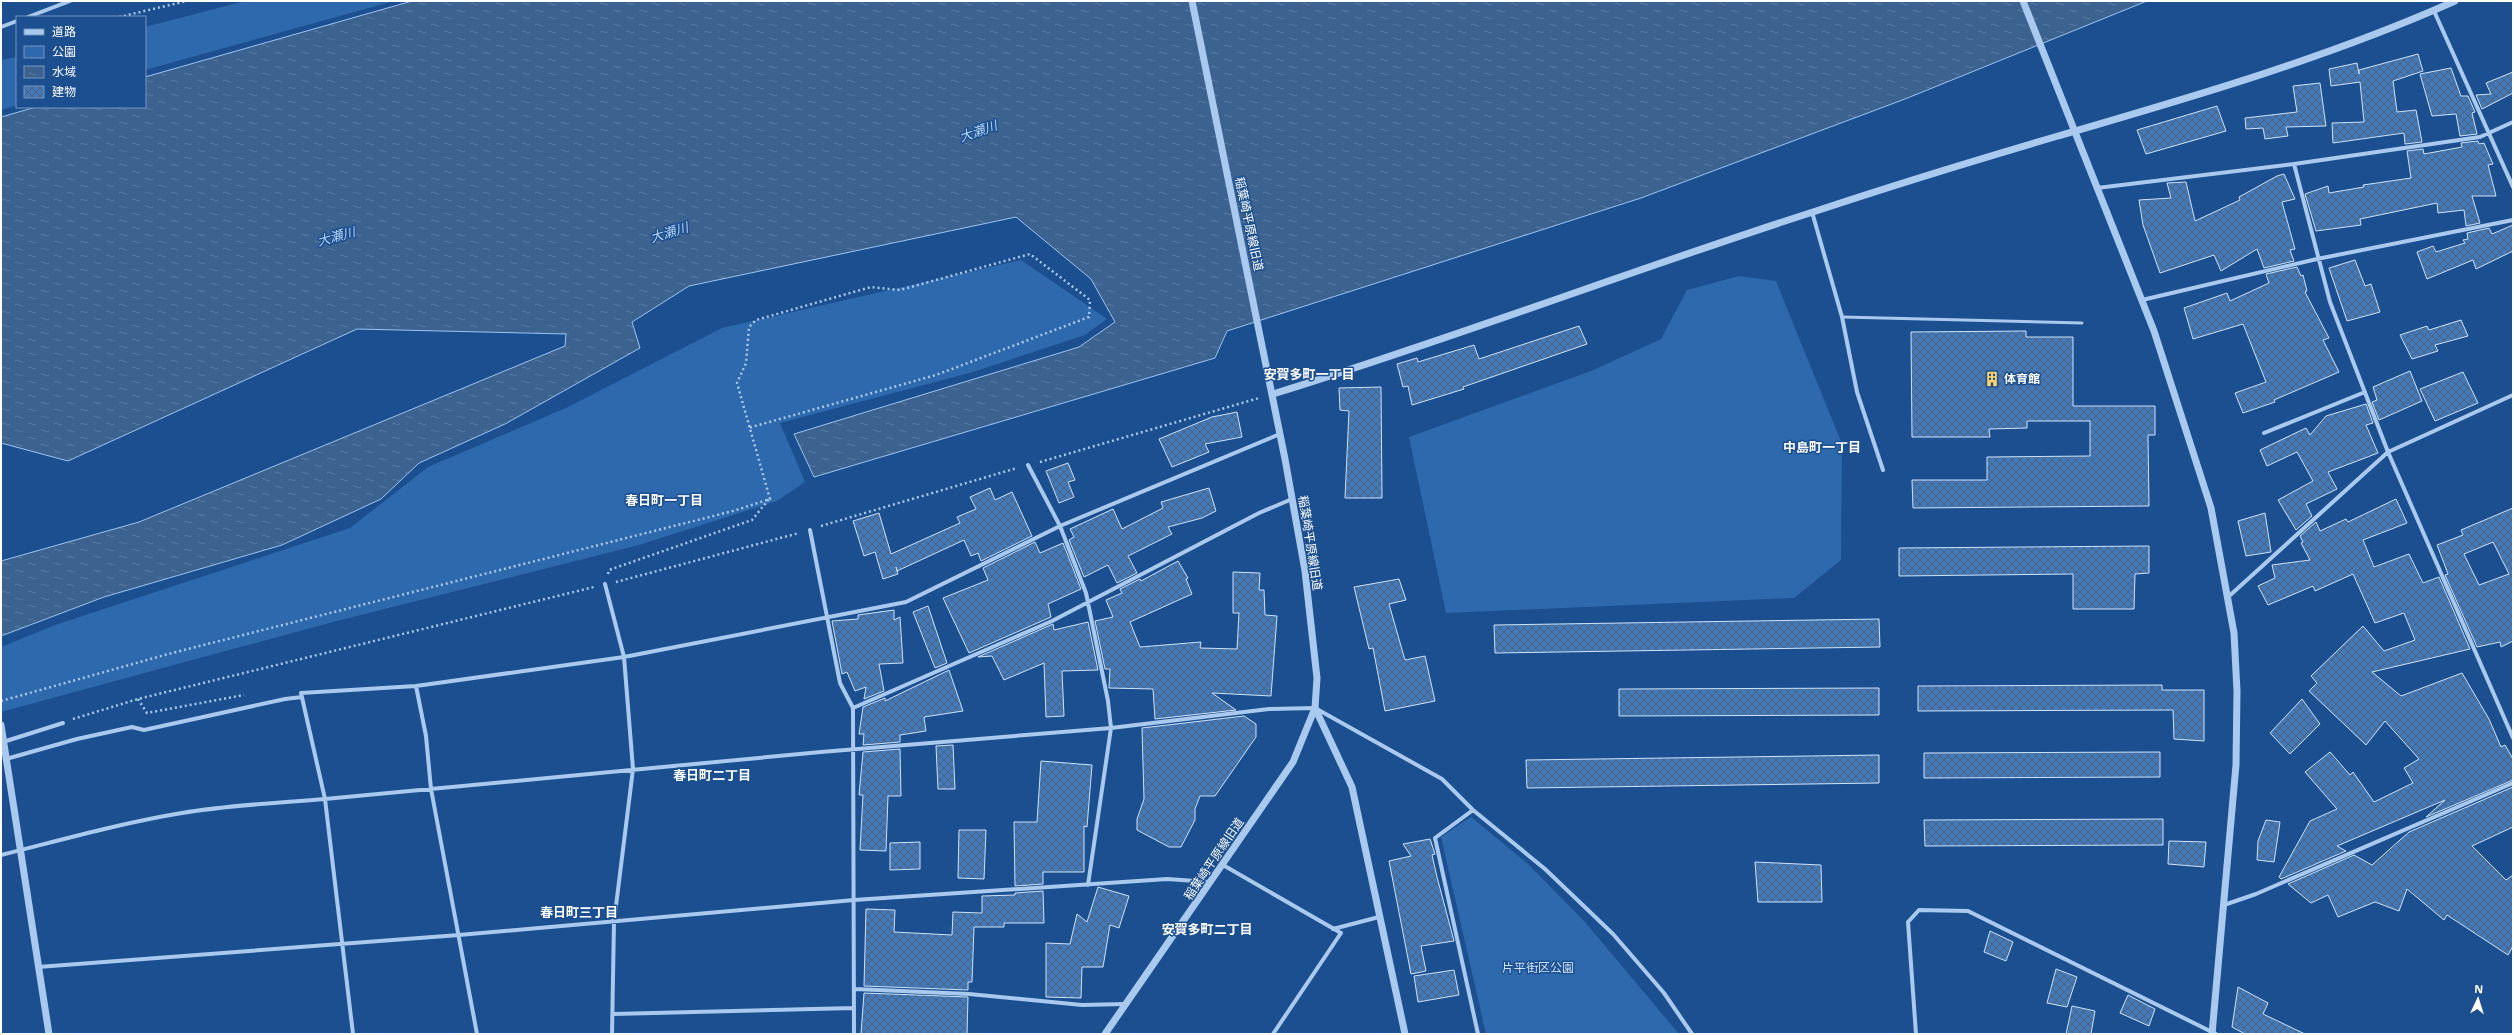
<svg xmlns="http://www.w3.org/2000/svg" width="2514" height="1035" font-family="'Open Sans','Noto Sans JP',sans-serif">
	<defs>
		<pattern id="water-ripples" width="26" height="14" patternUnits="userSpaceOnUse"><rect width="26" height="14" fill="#3c6290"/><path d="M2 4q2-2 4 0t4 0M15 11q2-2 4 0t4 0" fill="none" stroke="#597aa1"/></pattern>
		<pattern id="building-cross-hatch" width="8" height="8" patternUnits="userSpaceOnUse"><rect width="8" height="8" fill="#4478b7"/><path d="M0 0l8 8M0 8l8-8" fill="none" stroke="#486282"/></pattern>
	</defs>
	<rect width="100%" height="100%" fill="#1b4f8f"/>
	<path fill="#2e69ad" d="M245,1h149l-249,69v-43z
		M17,57v48l-16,5v-50z
		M1021,260l86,59 -22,16 -112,37 -193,51 25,59 -28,19 -138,44 -306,77 -332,90v-65l54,-22 295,-97 78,-61 138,-59 156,-80z
		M1739,276l37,5 66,163 -1,116 -47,38 -348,15 -37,-176 182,-66 70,-32 26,-49z
		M1471,817l57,47 57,58 94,112h-193l-45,-197z"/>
	<path fill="url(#water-ripples)" stroke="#9cc4f0" d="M412,1h1735l-242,98 -264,99 -414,133 -12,27 -401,119 -20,-43 285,-87 36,-25 -24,-43 -75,-62 -327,69 -57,36 8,26 -135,76 -86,39 -38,36 -99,46 -178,52 -103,39v-75l138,-39 426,-176 1,-12 -209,-5 -289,132 -67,-18v-326l35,-10h109v-30z"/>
	<path fill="url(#building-cross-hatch)" stroke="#cfe3fa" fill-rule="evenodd" d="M2418,54l5,17 -30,10 4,31 19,-2 6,32 -17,2 -1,-11 -71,10 -1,-20 32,-1 -4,-40 -29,4 -2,-17 28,-6 2,11v-4z
		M2451,68l10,28h7l7,16 -3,1 5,21 -17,2 -4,-22 -24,2 -12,-42z
		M2513,72v21l-31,16 -6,-14 15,-1 -5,-11z
		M2320,83l6,43 -40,1 2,9 -23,3 -2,-11 -17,1 -1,-11 52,-6 -4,-26z
		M2217,106l9,25 -80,23 -9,-24z
		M2478,141l1,3 5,-1 9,21 -5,1 8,31h-24l8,27 -14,3 -2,-16 -26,3 -1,-10 -77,16 1,6 -45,6 -11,-37 23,-8 1,7 35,-6 -1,-2 48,-7 -4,-27 16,-2 1,5 38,-7 -1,-4z
		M2284,174l11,25 -13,3 13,47 -5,1 4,11 -30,7 -7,-19 -36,22 -7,-16 -54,18 -17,-48 -4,-25 32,-2 -4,-15 19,-1 9,39 45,-21 -1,-3 38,-21z
		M2513,225v26l-37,18 -3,-9 -46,19 -10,-27 16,-6 3,6 29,-9 -2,-3 5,-1 -1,-6 22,-5 3,6z
		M2355,260l10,26 6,-2 9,28 -33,9 -18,-53z
		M2297,267l4,9 2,-1 4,16 -2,1 24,46 -6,2 16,32 -65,28 1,2 -32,11 -8,-20 31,-11 -23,-58 -50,15 -9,-31 43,-15 3,8 39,-18 -3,-9z
		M2461,320l7,16 -33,9 3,6 -26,8 -12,-24 27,-9 2,4z
		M1579,326l8,18 -124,43 1,2 -52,16 -4,-19 -5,1 -6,-23 20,-6 1,4 56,-17 5,14z
		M2026,331v6h47v69h82v29h-7l1,71 -236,2 -1,-28h75v-23l103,-1v-35h-63v7l-38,1 1,8h-78l-1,-105z
		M2410,371l12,30 -43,19 -7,-18 5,-2 -4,-13z
		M2463,372l15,31 -43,18 -15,-32z
		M1381,387l1,111h-37l4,-87 -9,-1 -1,-22z
		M2366,404l7,19 -7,2 12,28 -50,19 9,17 -31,15 6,12 -16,14 -18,-30 35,-19 -16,-29 -30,14 -7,-16 46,-22 4,7 16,-19z
		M1237,412l5,25 -37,7 4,8 -37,15 -13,-28 53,-22z
		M1068,463l7,17 -7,2 6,15 -15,6 -13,-32z
		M990,488l5,12 17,-8 20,44 -51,25 -3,-8 -7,3 -7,-16 -67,31 -1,-4 2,7 -15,5 -8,-27 -11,4 -11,-35 26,-8 12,41 69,-31 -3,-6 19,-8 -6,-12z
		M1209,488l7,23 -14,7 -34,9 4,7 -44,22 9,17 -20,10 -9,-18 -24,12 -15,-37 5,-3 -4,-8 43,-20 9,20 41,-21 -2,-6z
		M2396,499l11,24 -44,17 11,27 35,-13 14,29 16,-6 31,72 -98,23 29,24 61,-23 27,46 12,28 4,-2 8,14v21l-87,37 19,-17 -108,46 9,5 -65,28 -2,-2 31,-56 27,-12 -32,-37 25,-20 20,23 3,-3 21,30 39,-19 -9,-15 15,-9 -34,-38 -19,24 -57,-54 8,-8 -6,-7 52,-50 21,25 31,-11 -11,-27 -29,10 -22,-49 -38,17 -2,-5 -45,19 -10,-19 17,-8 -3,-13 38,-5 -9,-17 2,-1 -3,-6 16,-14 4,9 26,-12 2,3z
		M2513,508v133l-12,6 -1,-5 -23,5 -32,-72 3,-1 -11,-29 26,-10 -2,-5zM2493,542l16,32 -30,11 -15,-31z
		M2265,513l6,39 -25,4 -8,-35z
		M1035,542l5,11 23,-10 18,46 -33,15 3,13 -82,36 -26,-55 45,-18 -5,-12z
		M2149,546v27l-14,1 -1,35h-61v-35l-174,2v-28z
		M1178,561l10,17 -2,1 6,15 -62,28 10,25 61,-5 -1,6 37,1 2,-36h-6v-41l27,1 -1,17h5l1,25 12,1 -6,80 -59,-3 24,17 -81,9 -2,-30 -44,-1 1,-19h-5l-10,-48 18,-4 -7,-17 16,-7 -2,-4 20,-10 1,2z
		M1399,579l7,21 -17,4 16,56 20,-4 10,45 -50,10 -12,-63 -4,1 -15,-62z
		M928,606l19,57 -12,5 -22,-56z
		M894,610v10l6,-3 3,46 -24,1 5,27 -20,8 2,-12 -11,4 -8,-19 -5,2 -10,-53 26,-2v-4z
		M1879,619l1,28 -385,6 -1,-28z
		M1088,622l10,48 -36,1 2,45 -18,1 -2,-54 -40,17 -12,-24 -14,1 75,-33 1,6z
		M949,670l14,41 -39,6 2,14 -26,4v7l-37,3 1,-11h-5l4,-27 22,-9v3z
		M2162,685v5h42v51l-30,-2 -1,-29 -255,1v-25z
		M1879,688v27l-260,1v-27z
		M2302,699l18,25 -30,30 -20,-21z
		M1244,716l12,8v13l-41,59h-15l-5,13v11l-14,27h-12l-32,-17v-11l7,-20 -2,-71z
		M953,745l2,44h-17l-2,-43z
		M900,749l1,47h-13l-2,55 -26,-1 3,-55h-4l4,-43z
		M2160,752v25l-236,1v-25z
		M1879,755v28l-352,5 -1,-28z
		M1041,761l51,4 -5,62 -3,-1v46h-41v12l-28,2 -1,-64h23z
		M2513,787v40l-41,19 34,34 7,-5v71l-5,9 -61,-40 -3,5 -37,-31 -8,22 -24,-9 -37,15 -10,-22 -17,8 -23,-19 66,-29 18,10 37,-33z
		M2163,819v26l-238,1 -1,-26z
		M2266,820l14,2 -6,40 -17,-2 1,-19z
		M959,830h27l-2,49 -26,-1z
		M1430,839l5,15 -3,1 5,22 17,64 -33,5 5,25 -15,3 -22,-113 22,-5 -8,-12z
		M2169,841l37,1 -2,25 -36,-3z
		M920,842v27l-30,1v-27z
		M1755,862l66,3 1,37h-64z
		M1098,887l31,9 -10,32 -9,-3 -7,42h-21l-1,31 -35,-1v-54l24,1 7,-30 10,8z
		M1043,891l1,32h-40v4h-30l-2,55h-4v8l-104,-4 2,-77 29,1 -1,22 58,3 1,-23 29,1v-17l33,-1v-2z
		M1990,931l23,11 -7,19 -22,-9z
		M2056,969l21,8 -10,30 -20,-4z
		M1454,970l5,25 -41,7 -4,-26z
		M2238,987l30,16 -5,11 42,20h-60l-13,-7z
		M864,993l104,4 -1,37h-106z
		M2128,995l27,14 -6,17 -29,-13z
		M2072,1006l23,5 -4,23h-25z"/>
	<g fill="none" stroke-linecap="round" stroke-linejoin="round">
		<path stroke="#a9c9ee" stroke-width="2.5" stroke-dasharray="2 3" stroke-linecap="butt" d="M119,17l68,-16
			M1040,462l219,-64
			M821,526l196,-58
			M608,574l1,-4 143,-50 17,-21
			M616,582l183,-49
			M138,699l9,14 97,-18
			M1,701l171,-48 561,-142 37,-12 -33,-116 9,-20 3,-36 7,-7 115,-33 29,3 130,-36 60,46 -1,17 -153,58 -188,53
			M73,719l65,-20 456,-112"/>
		<path stroke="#a9c9ee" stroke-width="3" d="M1842,317l240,6"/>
		<path stroke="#a9c9ee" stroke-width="4" d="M2434,11l79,176
			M28,17l42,-16
			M1,27l16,-6
			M2294,164l36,138 58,150 125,286
			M2097,188l197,-24 186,-27 33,-15
			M1812,212l30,105 15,75 26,78
			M2142,300l175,-41 196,-39
			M2264,433l101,-41
			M1028,465l32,61 26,67 22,108 3,27 -23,157
			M810,530l30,153 13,25
			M605,584l19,73 9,112 -19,153 -2,112
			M2227,598l161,-146 125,-57
			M416,686l10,50 5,53 46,245
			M3,742l60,-19
			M6,759l71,-20 55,-12 12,3 141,-31 17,-2
			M1473,810l-38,28 43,196
			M1,855c60,-15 120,-32 181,-42 47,-8 95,-10 143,-14l496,-47 290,-24 158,-19 46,-1 127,71 31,31 72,59 68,65 51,59 28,41
			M1223,865l118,68 -68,101
			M2224,905l32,-11 257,-111
			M1333,929l46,-12
			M38,967l421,-32 395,-35 313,-21 43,3
			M855,989l114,5 113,11 43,-1
			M613,1014l241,-6
			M353,1034l-28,-235 -24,-106 115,-7 208,-29 282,-55 154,-76 220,-92
			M854,1034l-1,-326 199,-87 207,-108 33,-14
			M1916,1034l-8,-112 11,-12 49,1 248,123"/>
		<path stroke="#a9c9ee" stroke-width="7" d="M2023,1l131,330 57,177 23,125 3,58 -1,74 -24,269
			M1273,394c182,-56 359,-124 540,-182 81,-27 163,-52 245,-76 134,-39 269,-78 397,-135
			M1315,708l37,79 53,247
			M1,725l48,309
			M1105,1034l188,-272 22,-54 2,-30 -12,-107 -20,-112 -93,-458"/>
	</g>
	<defs>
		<g id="building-bare" transform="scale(1.2)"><path d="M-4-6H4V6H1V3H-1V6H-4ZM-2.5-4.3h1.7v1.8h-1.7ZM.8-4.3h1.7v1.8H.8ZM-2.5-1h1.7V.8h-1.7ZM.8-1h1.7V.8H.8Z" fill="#ffd166" stroke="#1b4f8f" stroke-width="2.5" paint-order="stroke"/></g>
	</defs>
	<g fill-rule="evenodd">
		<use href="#building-bare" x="1992" y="379"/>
	</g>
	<g text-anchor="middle" stroke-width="3" stroke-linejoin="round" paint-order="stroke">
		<g font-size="12" fill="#fff" stroke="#1b4f8f">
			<text transform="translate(1249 224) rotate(78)" y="4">稲葉崎平原線旧道</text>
			<text transform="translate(1310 543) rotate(81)" y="4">稲葉崎平原線旧道</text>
			<text transform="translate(1214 859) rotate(-56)" y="4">稲葉崎平原線旧道</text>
		</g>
		<g font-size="12" font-weight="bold" fill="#fff" stroke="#1b4f8f" text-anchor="start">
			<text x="2004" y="383">体育館</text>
		</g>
		<g font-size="12" fill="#cfe3fa" stroke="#1b4f8f">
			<text x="1538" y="972">片平街区公園</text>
		</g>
		<g font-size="13" font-style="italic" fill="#b5d3f5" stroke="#1b4f8f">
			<text transform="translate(978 131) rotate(-19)" y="5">大瀬川</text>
			<text transform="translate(669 232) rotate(-17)" y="5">大瀬川</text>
			<text transform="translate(336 236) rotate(-15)" y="5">大瀬川</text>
		</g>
		<g font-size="13" font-weight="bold" fill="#fff" stroke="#1b4f8f">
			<text x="1309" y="379">安賀多町一丁目</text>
			<text x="1822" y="452">中島町一丁目</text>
			<text x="664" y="505">春日町一丁目</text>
			<text x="712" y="780">春日町二丁目</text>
			<text x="579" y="917">春日町三丁目</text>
			<text x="1207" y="934">安賀多町二丁目</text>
		</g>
	</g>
	<rect width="2514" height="1035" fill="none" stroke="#ffffff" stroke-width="4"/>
	<rect x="16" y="16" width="130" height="92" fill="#1b4f8f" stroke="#7695bc"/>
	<rect x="24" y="29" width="20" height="6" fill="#a9c9ee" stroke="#7695bc"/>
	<text x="52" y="36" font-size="12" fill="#ffffff">道路</text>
	<rect x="24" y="46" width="20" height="12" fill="#2e69ad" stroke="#7695bc"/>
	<text x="52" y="56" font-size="12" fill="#ffffff">公園</text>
	<rect x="24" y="66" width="20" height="12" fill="url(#water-ripples)" stroke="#7695bc"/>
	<text x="52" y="76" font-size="12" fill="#ffffff">水域</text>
	<rect x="24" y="86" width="20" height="12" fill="url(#building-cross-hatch)" stroke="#7695bc"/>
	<text x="52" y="96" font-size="12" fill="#ffffff">建物</text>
	<g transform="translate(2478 999) rotate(4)" stroke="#1b4f8f" stroke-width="3" paint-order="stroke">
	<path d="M0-3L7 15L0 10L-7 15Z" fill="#ffffff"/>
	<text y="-6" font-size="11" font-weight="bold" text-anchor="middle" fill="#ffffff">N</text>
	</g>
</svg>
